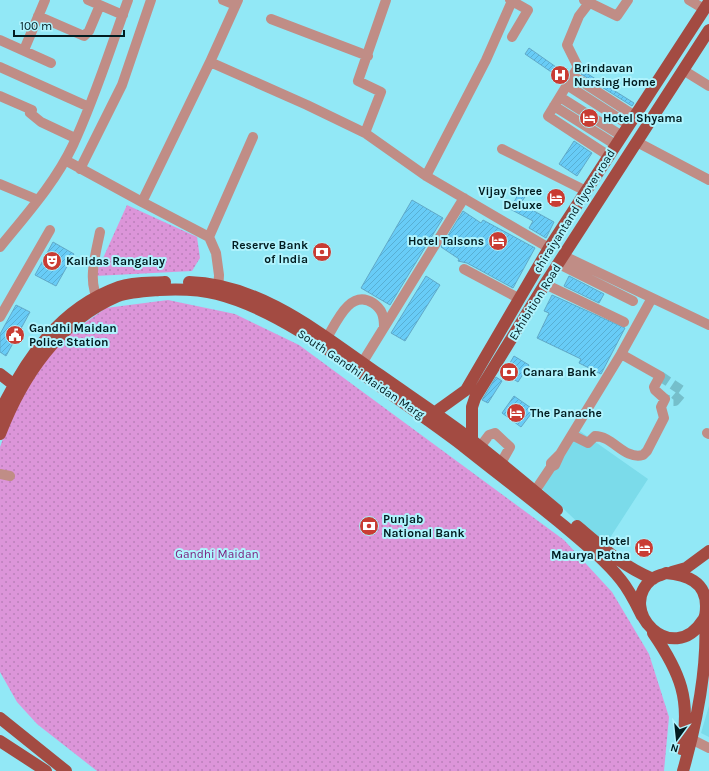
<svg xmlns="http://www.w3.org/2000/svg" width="709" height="771" font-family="Karla,sans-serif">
	<defs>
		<pattern id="park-dots" width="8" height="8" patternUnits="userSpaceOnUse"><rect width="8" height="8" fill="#dc95d9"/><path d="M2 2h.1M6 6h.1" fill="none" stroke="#bb80ba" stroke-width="1.8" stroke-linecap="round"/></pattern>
		<pattern id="building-hatch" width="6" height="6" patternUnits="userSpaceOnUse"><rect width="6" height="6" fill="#68ccf7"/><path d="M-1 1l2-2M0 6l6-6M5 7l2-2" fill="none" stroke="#58afd3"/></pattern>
	</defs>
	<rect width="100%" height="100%" fill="#92e8f6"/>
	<path fill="#7bdbea" d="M574,427l74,52 -44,68 -69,-65z
		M709,706v31l-8,-4z"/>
	<path fill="url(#park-dots)" d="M127,205l70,32 3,21 -8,13 -97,5z
		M168,300l67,14 64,31 265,195 48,52 37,62 20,63 -5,54h-567l-60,-47 -20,-22 -17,-30v-225l17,-47 44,-60 45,-32z"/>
	<path fill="url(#building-hatch)" stroke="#61a9c8" d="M529,48l37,26 -3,6 -38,-26z
		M583,71l51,32 -2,3 -51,-32z
		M574,141l18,12 -15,23 -18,-12z
		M519,193l6,4 -3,4 13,8 -1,2 20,11 -8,16 -17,-10 4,-7 -23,-12z
		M412,200l31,18 -53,87 -29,-17z
		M463,211l18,12 2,-3 52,28 -22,40 -46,-25 -9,-2 1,-2 -18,-12z
		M53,242l21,12 -18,32 -21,-11z
		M426,276l14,9 -35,56 -14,-8z
		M569,276l35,18 -5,9 -35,-17z
		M552,295l73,33 -24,46 -22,-11 2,-4 -44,-21 12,-25 -5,-2z
		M16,305l14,7 -24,44 -6,-4v-18z
		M514,356l15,9 -11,17 -14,-9z
		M496,377l6,4 -14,22 -6,-3z
		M514,396l20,14 -13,17 -19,-14z"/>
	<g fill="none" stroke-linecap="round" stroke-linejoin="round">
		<path stroke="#75bfcb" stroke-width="10" stroke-dasharray="10 5" stroke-linecap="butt" d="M660,376l21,14v4l-6,7h-4l-6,-2"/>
		<path stroke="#c08d86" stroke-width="10" d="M88,0l35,15
			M223,0l12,5
			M238,0l-28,62 97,43 58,28 61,43 123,72
			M510,0l18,10 -16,27
			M584,0l33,16 11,-16
			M689,0l15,9
			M589,3l-10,13 -12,29 11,22 -30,49 61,40
			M38,16l46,20 5,-5 11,-26
			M271,19l97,37
			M0,40l51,23
			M24,50l21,-50
			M0,67l89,40
			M683,70l26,16
			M573,76l62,40
			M567,85l62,40
			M0,96l32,14 -2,3 11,9 34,16
			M560,97l62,39
			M554,106l62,39
			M365,133l16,-41 -23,-11 28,-81
			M637,142l72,38
			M502,149l84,42
			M65,160l77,42 68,-140
			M80,169l42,-84 29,-85
			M426,176l60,-116 26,-59
			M0,184l38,16
			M142,202l67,35 7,16 3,22 -1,17
			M100,232c-4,21 -14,52 0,70
			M209,237l44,-100
			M0,247c26,-32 55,-64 73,-102 22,-47 37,-96 55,-145
			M564,256l145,69
			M559,264l74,37
			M464,269l56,30
			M545,284l79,38
			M0,317l50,-87
			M327,338c9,-15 23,-50 46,-35 9,6 11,13 11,24
			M359,368l105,-170
			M707,433l2,1
			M572,435l16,8 7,-7c18,0 29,24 48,19l4,-4 17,-33 -3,-11 4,-8 -10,-9 -1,-3 6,-11 -39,-22
			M480,447l9,-12 6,-2 15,14 -9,16
			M560,454l-9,9v4l4,-2 5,-11 61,-100 31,-56
			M0,474l10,2
			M535,491l16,-24
			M691,739l18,9"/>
		<path stroke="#a34b42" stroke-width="12" d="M189,282c73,2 134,54 191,93 27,19 54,37 80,56 33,25 65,52 97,79
			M0,374l13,10
			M0,412c26,-54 60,-104 119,-125 14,-5 32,-4 46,-5
			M438,420l-4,-7 32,-23 83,-142 160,-246
			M0,434c22,-57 59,-113 118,-138 12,-4 29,-5 41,-6 20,-1 39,-1 58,4 55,14 113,56 158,89 30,21 59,41 88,63 34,27 68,53 101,80 20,17 41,34 57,54 9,11 15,24 21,36
			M472,440v-33l3,-9 70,-114 164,-254
			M577,526c25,21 45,40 76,53
			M672,572l14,-4 23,-17
			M666,573c20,2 40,8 40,33 0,4 0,10 -3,14 -30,48 -88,-10 -51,-41 4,-3 10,-4 14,-6z
			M653,633c27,39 39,68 28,116
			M0,718l66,53
			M0,741l46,30
			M683,771c14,-49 25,-102 22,-153"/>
	</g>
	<defs>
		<g id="hospital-disc" transform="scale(1)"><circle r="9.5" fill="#c93c33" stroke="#aff3fd"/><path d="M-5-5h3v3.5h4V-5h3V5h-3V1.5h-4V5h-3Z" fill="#fff"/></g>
		<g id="hotel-disc" transform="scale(1)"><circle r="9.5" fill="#c93c33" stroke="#aff3fd"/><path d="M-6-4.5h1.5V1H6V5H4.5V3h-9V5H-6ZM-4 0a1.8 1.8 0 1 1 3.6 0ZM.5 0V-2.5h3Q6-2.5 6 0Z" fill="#fff"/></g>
		<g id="bank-disc" transform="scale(1)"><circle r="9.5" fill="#c93c33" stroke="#aff3fd"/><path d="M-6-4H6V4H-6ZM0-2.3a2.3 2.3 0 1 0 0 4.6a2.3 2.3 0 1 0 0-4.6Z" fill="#fff"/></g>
		<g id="theatre-disc" transform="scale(1)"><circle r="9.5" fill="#c93c33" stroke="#aff3fd"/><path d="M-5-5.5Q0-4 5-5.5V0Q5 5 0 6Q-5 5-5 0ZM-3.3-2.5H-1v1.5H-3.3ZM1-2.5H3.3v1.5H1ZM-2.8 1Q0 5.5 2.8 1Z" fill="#fff"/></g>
		<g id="civic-disc" transform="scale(1)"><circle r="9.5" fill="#c93c33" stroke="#aff3fd"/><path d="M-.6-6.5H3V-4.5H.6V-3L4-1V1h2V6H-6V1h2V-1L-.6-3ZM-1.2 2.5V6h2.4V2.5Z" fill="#fff"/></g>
	</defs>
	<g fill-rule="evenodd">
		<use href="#hospital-disc" x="560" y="75"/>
		<use href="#hotel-disc" x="589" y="118"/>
		<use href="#hotel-disc" x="556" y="198"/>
		<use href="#hotel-disc" x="498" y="241"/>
		<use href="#bank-disc" x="322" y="252"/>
		<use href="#theatre-disc" x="52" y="261"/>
		<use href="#civic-disc" x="15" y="335"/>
		<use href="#bank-disc" x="509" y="372"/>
		<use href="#hotel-disc" x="516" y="413"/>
		<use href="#bank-disc" x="369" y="526"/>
		<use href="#hotel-disc" x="644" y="548"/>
	</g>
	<g text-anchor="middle" stroke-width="4" stroke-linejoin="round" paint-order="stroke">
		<g font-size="12" font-weight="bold" fill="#011c20" stroke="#aff3fd" text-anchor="start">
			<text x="574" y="72">Brindavan<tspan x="574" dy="14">Nursing Home</tspan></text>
			<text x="603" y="122">Hotel Shyama</text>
			<text x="542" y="195" text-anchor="end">Vijay Shree<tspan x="542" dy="14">Deluxe</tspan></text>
			<text x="484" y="245" text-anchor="end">Hotel Talsons</text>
			<text x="308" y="249" text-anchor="end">Reserve Bank<tspan x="308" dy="14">of India</tspan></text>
			<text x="66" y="265">Kalidas Rangalay</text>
			<text x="29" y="332">Gandhi Maidan<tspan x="29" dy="14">Police Station</tspan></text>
			<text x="523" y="376">Canara Bank</text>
			<text x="530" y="417">The Panache</text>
			<text x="383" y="523">Punjab<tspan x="383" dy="14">National Bank</tspan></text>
			<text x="630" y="545" text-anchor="end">Hotel<tspan x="630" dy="14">Maurya Patna</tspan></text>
		</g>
		<g font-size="12" fill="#011c20" stroke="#aff3fd">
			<text transform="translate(574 211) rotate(-58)" y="4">chiraiyantand flyover road</text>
			<text transform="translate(535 302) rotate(-58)" y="4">Exhibition Road</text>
			<text transform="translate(361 374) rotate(34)" y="4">South Gandhi Maidan Marg</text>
		</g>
		<g font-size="12" fill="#7b1b7b" stroke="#aff3fd">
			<text x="217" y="558">Gandhi Maidan</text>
		</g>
	</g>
	<g transform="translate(677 739) rotate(195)" stroke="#aff3fd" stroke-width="3" paint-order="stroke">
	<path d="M0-3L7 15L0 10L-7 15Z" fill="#011c20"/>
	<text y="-6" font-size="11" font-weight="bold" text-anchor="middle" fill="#011c20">N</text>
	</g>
	<path d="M14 30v6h110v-6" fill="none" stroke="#011c20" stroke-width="2"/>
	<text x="20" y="30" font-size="12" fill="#011c20" stroke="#aff3fd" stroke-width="3" paint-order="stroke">100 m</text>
</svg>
